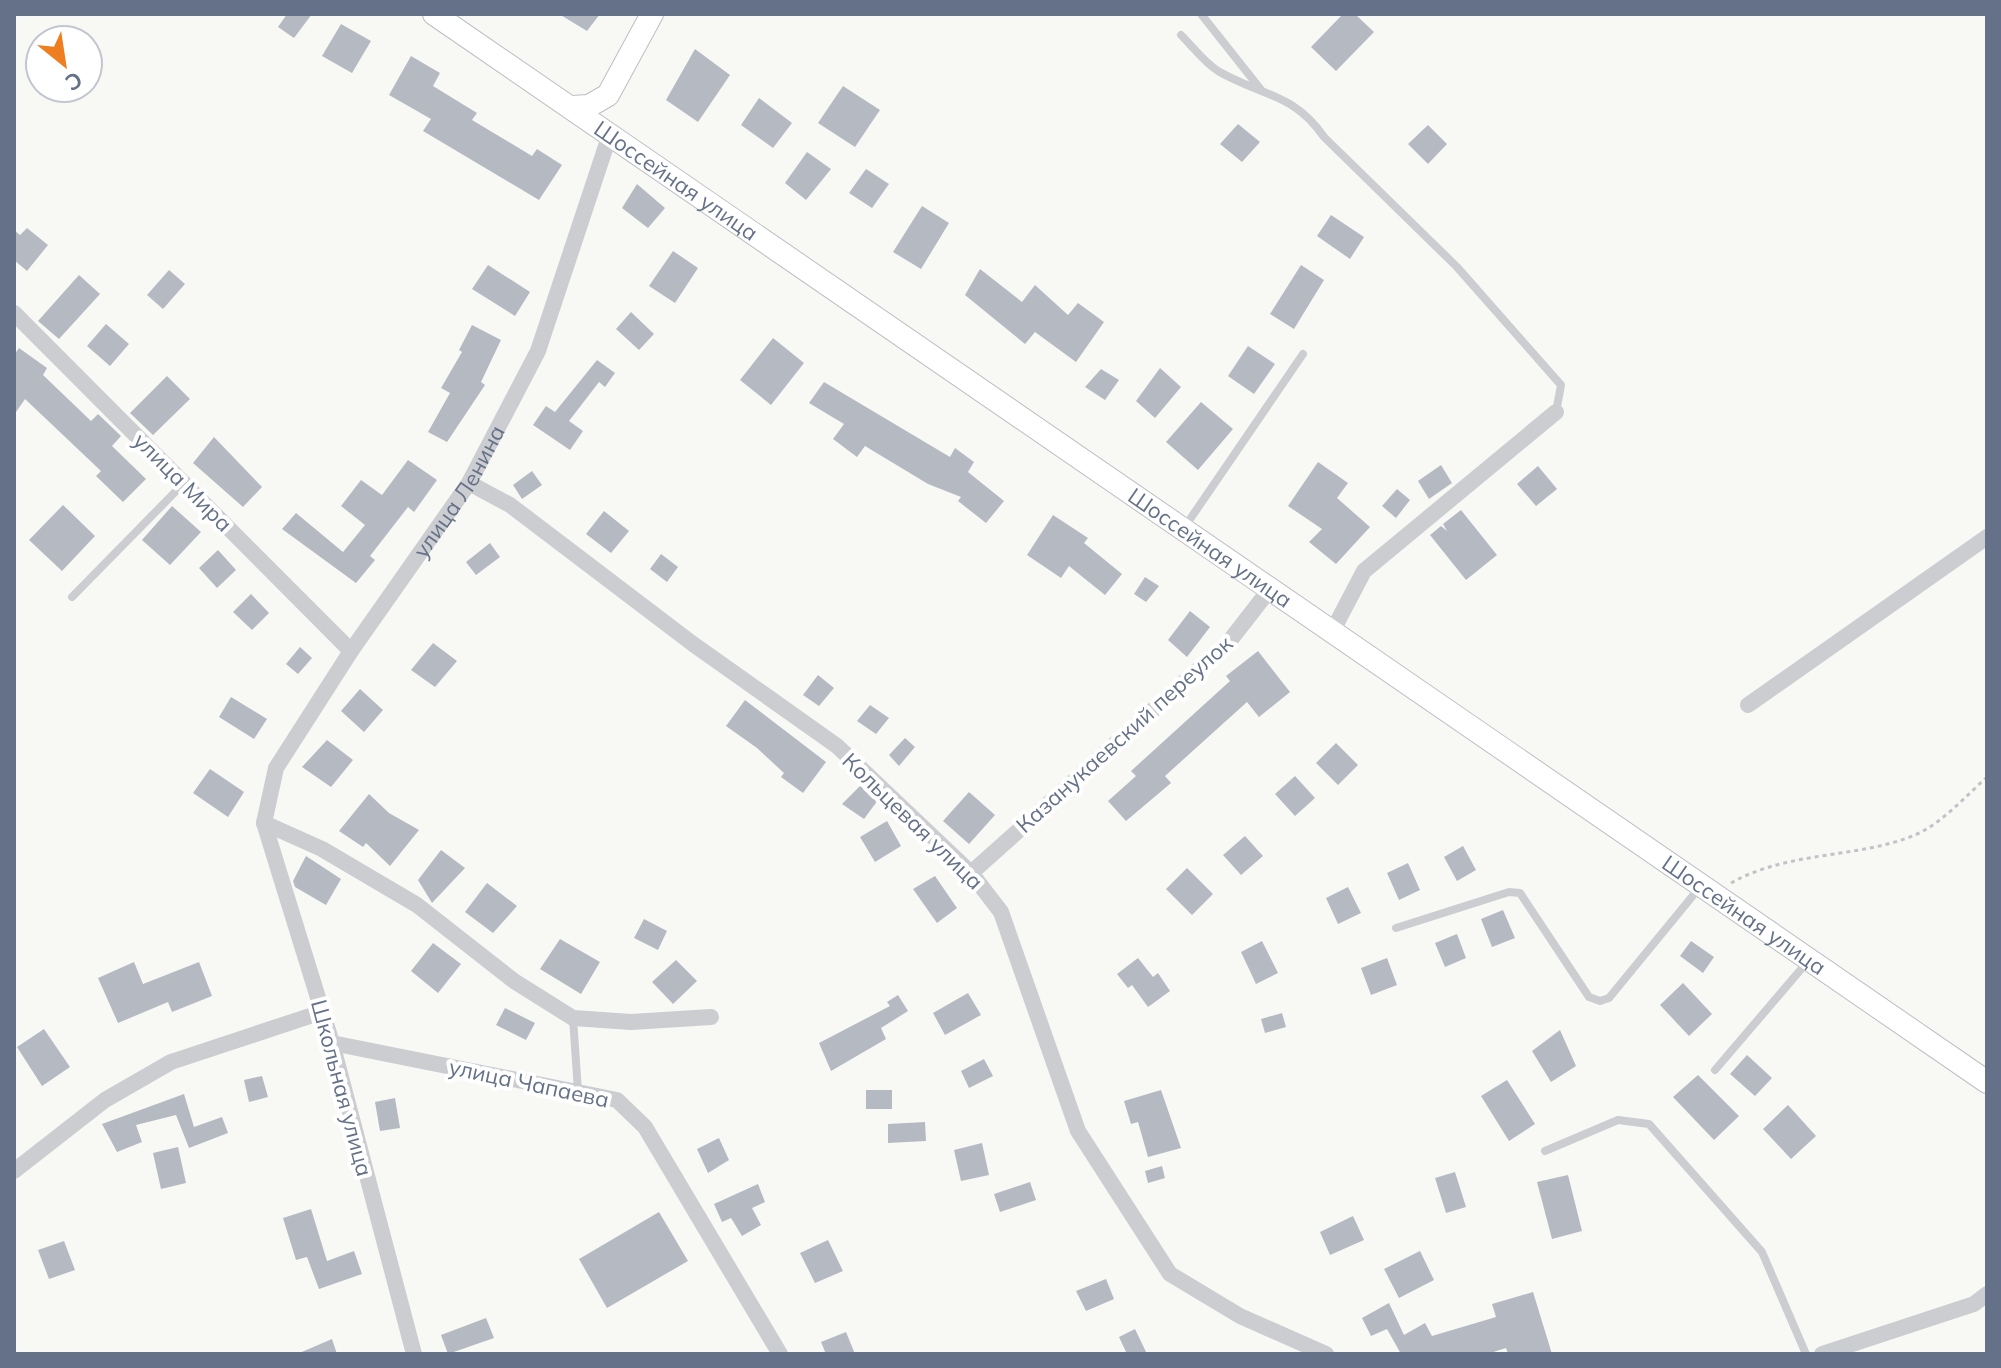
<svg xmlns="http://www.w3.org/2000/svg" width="2001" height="1368" font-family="Mulish,sans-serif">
	<rect width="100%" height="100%" fill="#f8f8f5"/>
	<path fill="#b5bac2" d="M287,14h25l-18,24 -16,-11z
		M559,14h41l-13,17z
		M1343,14h12l19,18 -38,39 -25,-24z
		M341,24l30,17 -19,32 -30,-17z
		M695,49l35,26 -32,47 -32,-22z
		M411,56l29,17 -7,13 44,27 -5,7 60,36 5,-7 25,16 -23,35 -116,-69 8,-12 -42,-24z
		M843,86l37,24 -25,37 -37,-24z
		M759,98l33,25 -19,25 -32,-23z
		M1238,124l22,18 -18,20 -22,-18z
		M1428,125l19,19 -19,20 -20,-20z
		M807,152l24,17 -25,31 -21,-17z
		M866,169l23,15 -17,24 -23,-15z
		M637,184l28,24 -17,20 -26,-20z
		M922,206l27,17 -28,46 -28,-17z
		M1331,215l33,22 -14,22 -33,-23z
		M27,228l21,17 -21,26 -13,-11v-30l6,5z
		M673,251l25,17 -23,35 -26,-17z
		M488,265l42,27 -15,24 -43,-27z
		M1301,265l23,15 -30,49 -24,-15z
		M980,269l42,33 13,-17 33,30 10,-12 26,19 -28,40 -41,-30 -10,12 -60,-49z
		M169,270l16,14 -22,25 -16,-14z
		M79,275l21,19 -41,45 -21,-18z
		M631,312l23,22 -15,16 -23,-21z
		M106,324l23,20 -19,22 -23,-20z
		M472,325l29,15 -20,42 4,3 -38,57 -19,-10 22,-39 -9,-5 21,-36 -3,-2z
		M773,338l31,25 -33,42 -31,-25z
		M1248,346l27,18 -21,30 -26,-18z
		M19,348l28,20 -4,7 48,46 7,-7 23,22 -9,10 34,33 -23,23 -27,-26 5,-5 -76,-72 -11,16v-60z
		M597,360l18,13 -10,14 -6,-5 -30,39 14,10 -13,19 -37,-25 13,-19 9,6z
		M1160,368l21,19 -26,31 -19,-17z
		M1101,369l18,11 -14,20 -20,-13z
		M167,376l23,23 -37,36 -23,-22z
		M824,382l126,75 5,-9 19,14 -6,10 36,29 -18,22 -28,-22 3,-4 -33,-13 -63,-38 -8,11 -24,-18 11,-15 -35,-21z
		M1201,402l32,27 -35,41 -32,-28z
		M214,437l48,50 -19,20 -50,-44z
		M408,460l29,20 -23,32 -6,-5 -38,49 5,4 -19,23 -74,-54 14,-16 47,39 22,-27 -24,-19 20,-26 21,15z
		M1318,462l30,21 -11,15 33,29 -34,37 -27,-22 13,-13 -34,-23z
		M1441,465l11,18 -23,16 -11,-18z
		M1538,466l19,23 -21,17 -19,-22z
		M532,471l10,14 -20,14 -9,-14z
		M1397,489l13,11 -14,18 -14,-12z
		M63,505l32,31 -33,35 -33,-31z
		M172,506l29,26 -31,33 -28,-25z
		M1461,510l36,45 -31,25 -36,-45 11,-9 6,5 -4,-7z
		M604,511l25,20 -18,22 -25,-19z
		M1053,515l35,23 -4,5 38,31 -17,21 -36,-29 -8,12 -34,-23z
		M490,543l10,14 -24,18 -10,-13z
		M218,550l18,20 -19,18 -18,-20z
		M661,554l17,13 -11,15 -17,-13z
		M1145,577l14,9 -13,16 -12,-8z
		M251,594l18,19 -17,17 -19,-18z
		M1190,611l20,16 -23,30 -19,-17z
		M433,643l24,18 -22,26 -24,-17z
		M300,647l12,11 -14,16 -12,-10z
		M1258,651l32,41 -31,25 -12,-15 -82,74 6,7 -45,38 -18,-20 28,-25 -5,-5 99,-90 -4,-5z
		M818,675l16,13 -15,18 -16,-11z
		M360,689l23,21 -19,22 -23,-21z
		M231,697l36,22 -13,20 -35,-22z
		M745,700l81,62 -23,31 -22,-16 3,-4 -27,-25 -31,-22z
		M870,705l19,13 -13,16 -19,-13z
		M905,738l10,9 -16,19 -10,-11z
		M327,740l26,20 -22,27 -29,-20z
		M1336,743l22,22 -20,20 -22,-22z
		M210,769l34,23 -16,25 -35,-24z
		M1295,776l20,22 -20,18 -20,-22z
		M860,786l18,14 -14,19 -22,-15z
		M969,792l26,23 -26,29 -26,-23z
		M369,794l20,19 30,17 -29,36 -24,-23 -3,4 -24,-16z
		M887,821l14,25 -26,16 -15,-25z
		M1245,836l18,20 -22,19 -18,-20z
		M1463,846l13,24 -19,11 -13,-24z
		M441,850l24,18 -33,35 -14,-23z
		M306,856l35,23 -15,26 -31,-18 -2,-6z
		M1408,863l12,27 -21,10 -12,-27z
		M1187,868l26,26 -21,21 -26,-26z
		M935,876l22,32 -20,15 -24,-34z
		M487,883l30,23 -24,27 -28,-21z
		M1348,887l13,26 -23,11 -12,-26z
		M1503,910l12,28 -23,9 -11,-28z
		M644,919l23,12 -9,19 -24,-12z
		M1457,934l9,24 -21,9 -10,-24z
		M560,939l40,23 -19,32 -41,-25z
		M1262,941l16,32 -22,11 -15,-32z
		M1691,941l23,16 -11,16 -23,-17z
		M433,943l28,21 -23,29 -27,-22z
		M1138,958l15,19 5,-4 12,18 -22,16 -16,-22 -4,3 -11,-14z
		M1387,958l10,27 -26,10 -10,-27z
		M676,960l21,21 -24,23 -21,-22z
		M134,962l9,22 56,-22 13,34 -40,16 -4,-10 -50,21 -20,-45z
		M1683,983l29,31 -23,22 -29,-31z
		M968,993l13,22 -36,20 -12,-22z
		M898,995l10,16 -27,17 5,11 -55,32 -12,-28 71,-37 -3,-4z
		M505,1008l30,15 -9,17 -30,-15z
		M1282,1013l4,14 -21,6 -4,-14z
		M44,1029l26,38 -28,19 -25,-39z
		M1560,1030l16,36 -25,16 -19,-31z
		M1747,1055l25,23 -17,18 -25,-22z
		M984,1059l9,17 -24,12 -8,-17z
		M1698,1075l41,41 -25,24 -41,-43z
		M262,1076l6,21 -19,5 -5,-22z
		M1507,1080l28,44 -26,17 -28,-45z
		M866,1090h26v19h-26z
		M1161,1090l20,58 -33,9 -10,-35 -7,2 -7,-23z
		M184,1094l10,33 28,-10 6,16 -39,15 -13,-33 -40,10 6,17 -25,10 -15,-28z
		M395,1098l5,30 -20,3 -5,-29z
		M1788,1105l28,31 -25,23 -28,-30z
		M925,1122l1,19 -38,2v-19z
		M719,1138l10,22 -21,13 -11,-24z
		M982,1143l7,32 -28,6 -7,-31z
		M178,1147l8,36 -25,6 -8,-36z
		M1162,1166l3,12 -17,5 -3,-12z
		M1455,1172l11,35 -20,6 -11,-35z
		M1568,1175l14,56 -30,8 -15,-57z
		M1030,1182l6,18 -36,12 -6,-18z
		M758,1184l7,18 -13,6 9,17 -19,11 -11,-18 -9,4 -8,-18z
		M311,1209l16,52 27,-10 8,23 -43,15 -12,-32 -11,3 -13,-42z
		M659,1212l29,49 -81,47 -28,-49z
		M1353,1216l11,24 -34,15 -10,-23z
		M828,1240l15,31 -28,12 -15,-30z
		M64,1241l11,29 -26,9 -11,-29z
		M1420,1251l14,29 -35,18 -15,-29z
		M1106,1279l8,20 -28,12 -10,-20z
		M1533,1292l19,62h-44l-2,-6 -19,6h-86l-14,-25 -16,7 -9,-18 27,-15 15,32 21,-12 7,13 64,-19 -4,-13z
		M486,1318l8,20 -46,16 -7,-19z
		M1135,1329l12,25h-20l-8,-17z
		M846,1332l9,22h-29l-5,-12z
		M332,1339l5,15h-40z"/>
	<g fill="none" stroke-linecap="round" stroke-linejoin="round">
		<g stroke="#bcbfc5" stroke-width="24">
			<g id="secondary">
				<path id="s2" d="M434,14l1553,1068"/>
				<path d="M572,107l17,-1 19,-11 44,-81"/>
			</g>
		</g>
		<path stroke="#c1c3c6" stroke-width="3" stroke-dasharray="4 4" stroke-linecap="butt" d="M1731,883c59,-33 126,-24 184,-48 26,-11 51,-39 72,-58"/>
		<path stroke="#cbcdd1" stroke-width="8" d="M1201,14l61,77
			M1181,35c12,12 23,27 37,36 43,25 76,22 106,66l133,130 104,118 -5,27
			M1184,528l119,-174
			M72,597l111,-113
			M1396,928l113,-36 11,1 69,104 11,4 9,-3 91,-111
			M573,1018l5,73
			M1715,1070l94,-110
			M1545,1151l73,-31 31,4 113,128 44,102"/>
		<g stroke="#cbcdd1" stroke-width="16">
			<path d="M14,313l337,338"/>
			<path d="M469,483l41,22 183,139 144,102 134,127 30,39 77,219 92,143 70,42 86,38"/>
			<path d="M1332,632l32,-61 192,-159"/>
			<path d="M1748,705l239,-168"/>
			<path d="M264,823l58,26 95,56 97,76 59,37 58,4 80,-5"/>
			<path d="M971,873l257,-230 42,-54"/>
			<path d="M332,1043l285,57 28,27 135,227"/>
			<path d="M14,1171l91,-71 66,-38 151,-50"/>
			<path id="s1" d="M414,1354l-82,-311 -68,-220 12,-55 75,-117 118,-168 69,-132 72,-217"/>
			<path d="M1822,1354l152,-50 13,-10"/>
		</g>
		<use href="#secondary" stroke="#fff" stroke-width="22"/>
	</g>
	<g text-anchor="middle" stroke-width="8" stroke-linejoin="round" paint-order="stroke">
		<g font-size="22" fill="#657188" stroke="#fff">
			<text dy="8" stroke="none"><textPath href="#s2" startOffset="294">Шоссейная улица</textPath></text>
			<text transform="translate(183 482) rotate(45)" y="8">улица Мира</text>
			<text dy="8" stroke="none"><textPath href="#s1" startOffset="940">улица Ленина</textPath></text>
			<text dy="8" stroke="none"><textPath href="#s2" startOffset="942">Шоссейная улица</textPath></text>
			<text transform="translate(1124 734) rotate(-42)" y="8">Казанукаевский переулок</text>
			<text transform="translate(913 821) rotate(44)" y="8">Кольцевая улица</text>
			<text dy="8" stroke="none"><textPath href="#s2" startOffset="1590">Шоссейная улица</textPath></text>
			<text transform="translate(529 1083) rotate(12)" y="8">улица Чапаева</text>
			<text transform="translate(342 1088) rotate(75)" y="8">Школьная улица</text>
		</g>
	</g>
	<rect width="2001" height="1368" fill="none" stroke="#657188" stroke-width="32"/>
	<g transform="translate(64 64) rotate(150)"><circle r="38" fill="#ffffff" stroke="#c1c6cf" stroke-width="2"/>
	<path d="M0-6L14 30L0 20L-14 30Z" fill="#ee7e20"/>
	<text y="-12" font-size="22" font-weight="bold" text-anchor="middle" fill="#657188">С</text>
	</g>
</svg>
